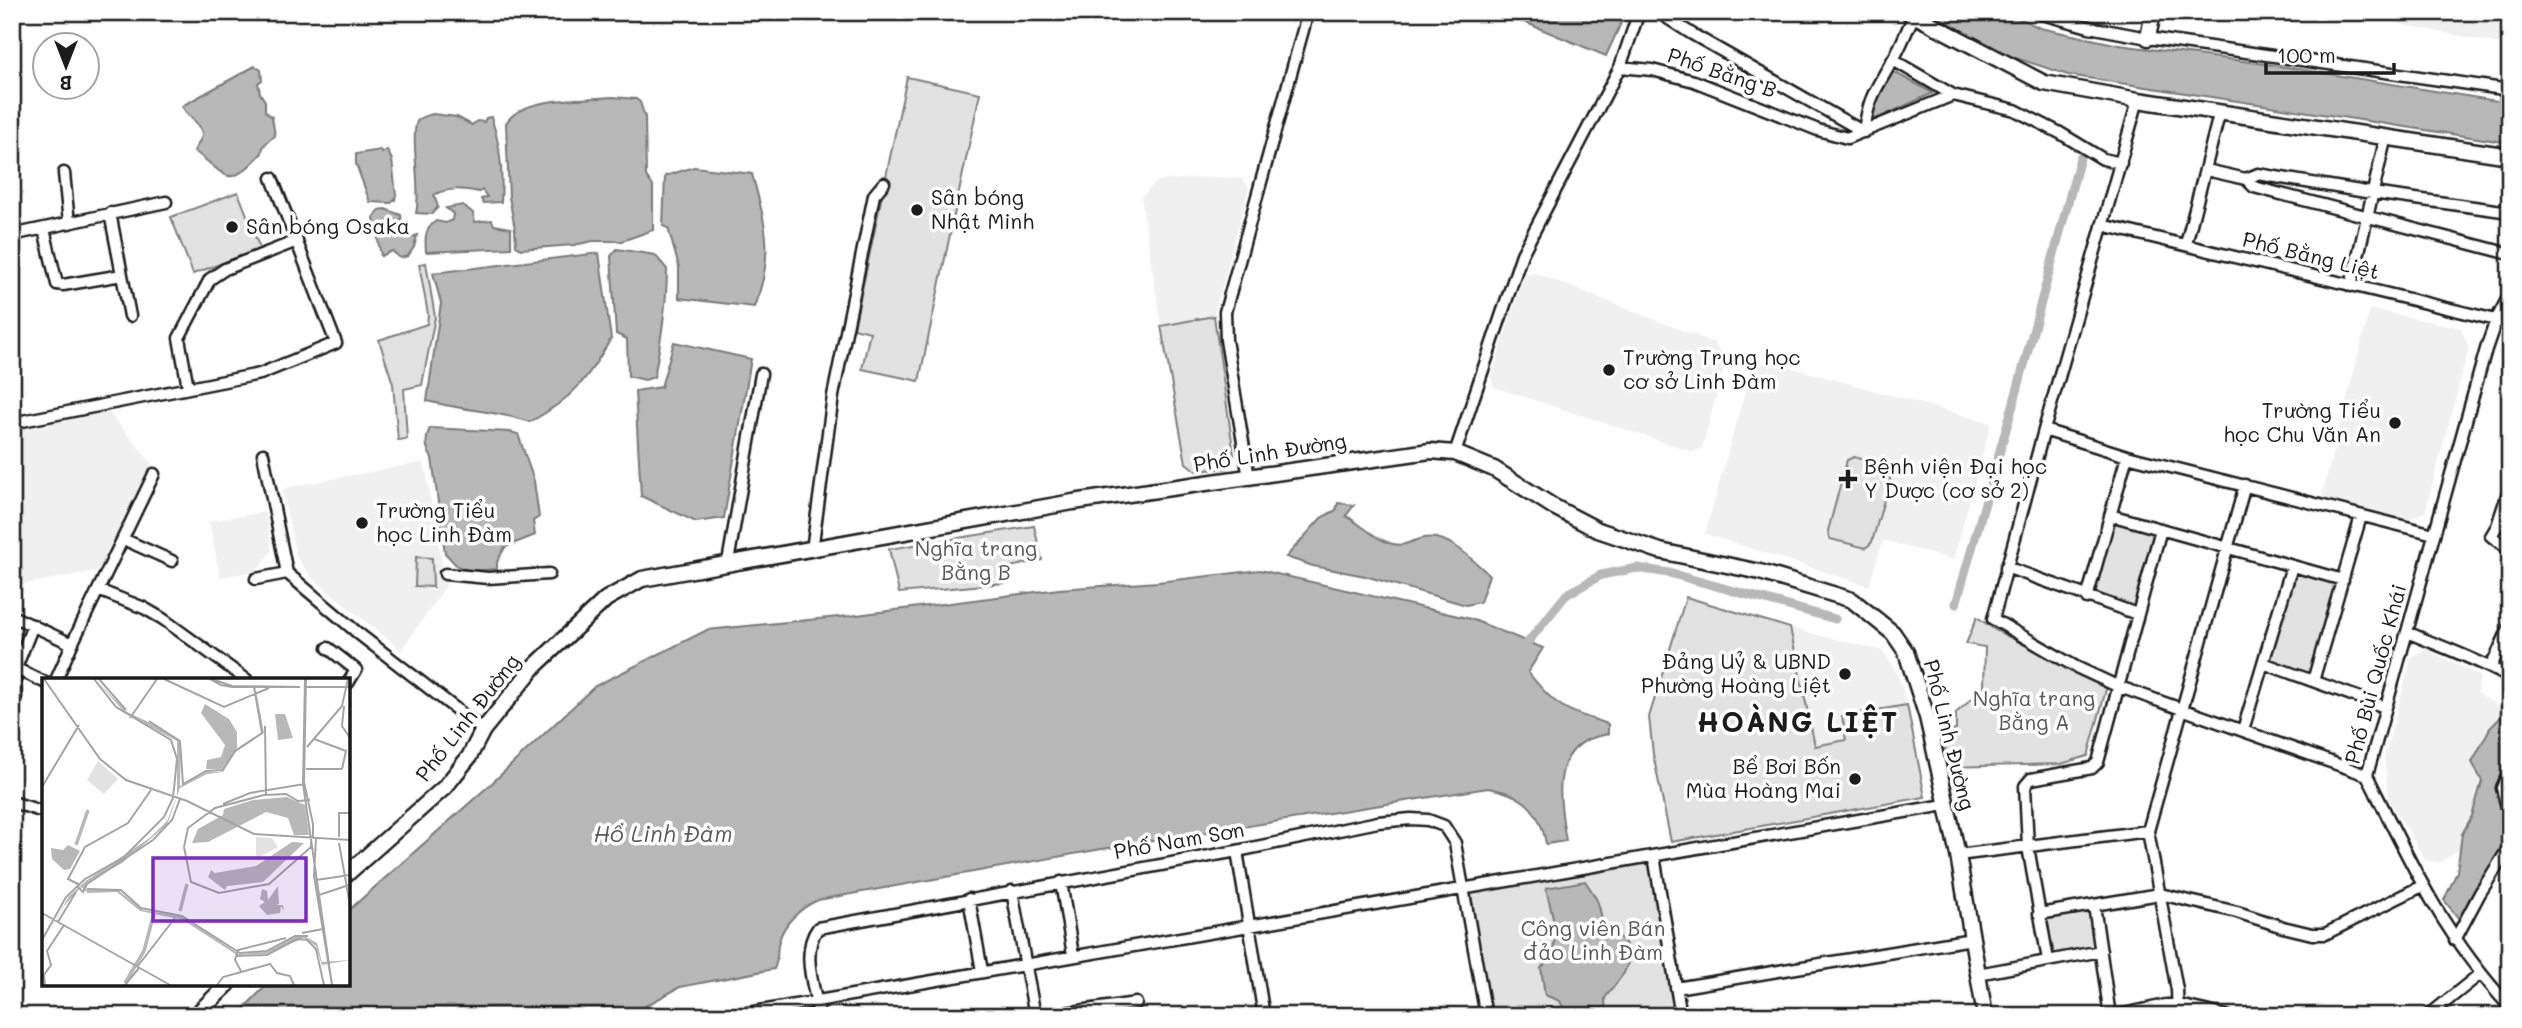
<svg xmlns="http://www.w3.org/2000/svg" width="2522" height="1028" font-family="Mali,sans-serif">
	<rect width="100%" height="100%" fill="#fff"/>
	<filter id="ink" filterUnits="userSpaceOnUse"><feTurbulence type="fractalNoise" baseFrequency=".0143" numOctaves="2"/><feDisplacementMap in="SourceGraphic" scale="14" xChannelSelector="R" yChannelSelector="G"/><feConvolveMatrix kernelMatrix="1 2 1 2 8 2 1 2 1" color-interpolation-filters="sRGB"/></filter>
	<g filter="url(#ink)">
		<path fill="#f0f0f0" d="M2396,12h110l-6,32 -105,-21z
			M1207,177l34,1 8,9 -35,129 -53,10 -20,-129 17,-16z
			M1536,273l178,70 12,18 -24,87 -8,4 -200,-65 -3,-9 33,-103z
			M2370,309l91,19 8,19 -44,165 -17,7 -87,-20z
			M1767,361l224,62 -38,137 -70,-20 -14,46 -164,-52 45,-161z
			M107,410l47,56 -49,103 -93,18v-159z
			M424,462l22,124 -45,64 -90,-73 -15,-21 -14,-65 7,-4z
			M265,512l7,38 -15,21 -37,6 -11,-56z
			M1790,628l93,23 15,24 9,30 -65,11 5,24 -33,7z
			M2426,649l54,27 -3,17 22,13 3,10 -12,12 -18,34 10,19 -10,35 -10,18 -2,14 -19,14 -15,-1 -37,-62 -5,-41 28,-102z"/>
		<path fill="#e2e2e2" stroke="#7f7f7f" stroke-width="2" d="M907,77l73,16 -61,288 -57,-12 8,-37 -16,-4z
			M238,192l22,57 -67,25 -22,-57z
			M426,263l9,54 -13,68 -18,4 3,50 -9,1 -5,-56 -14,-44 48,-16 1,-10 -9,-50z
			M1214,316l20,139 -7,13 -31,3 -10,-8 -25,-137z
			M1854,457l34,10 4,5 -20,70 -6,6 -36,-9 -2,-8 19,-71z
			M2110,515l51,14 -24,85 -50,-16z
			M1034,526l8,34 -41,9 3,14 -105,10 -10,-44z
			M416,557l16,1 1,29 -18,-1z
			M2292,566l51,14 -30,101 -50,-18z
			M1686,597l104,31 25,118 31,-6 -4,-24 65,-11 18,92 -254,45 -18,-88 -4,-37z
			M1977,617l18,13 112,56 -19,70 -27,8 -113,3 -5,-34 13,-3v-17l28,-25 1,-41 -19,-3z
			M1654,856l28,160h-193l-19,-129z
			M2094,905l7,46 -53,9 -9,-46z"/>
		<path fill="#b8b8b8" stroke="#7a7a7a" stroke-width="2" d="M1508,12h118l-20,44 -82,-34z
			M1930,12h77l33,16 79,17 154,20 237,38v40l-442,-68 -64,-21z
			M255,66l6,4 1,10 -4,3 2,10 5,8v10l7,6 3,19c-7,4 -13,9 -13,17 -36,39 -34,22 -68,-2 2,-5 8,-12 8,-16 1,-11 -17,-20 -20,-29z
			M1890,70l43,23 -68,31z
			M613,97l23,2 4,3 5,15 1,59 7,10v44l-31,11h-29l-19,4 -53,4 -5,-3 -1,-17 -6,-32 -3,-74c17,-27 77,-23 107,-26z
			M433,114l24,3 15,8 5,-4 7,1 2,-4 5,-1c10,28 12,56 10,85l-18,1 -2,-4 6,-2 -5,-7 -3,2c-15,-3 -31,-5 -45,3l4,12 -6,7 -16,-1c6,-20 -7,-82 2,-93 4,-4 10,-5 15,-6z
			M380,150l2,3 5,-3 5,10 4,35 -1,5 -4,3 -21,-1 -14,-38v-10z
			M694,167l58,7c14,51 23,82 2,133l-75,-9v-31l-11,-39 -5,-2 2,-50z
			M463,205l10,8 2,9 17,-2 2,5 17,3v20l-85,4c-1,-13 -2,-23 10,-31l10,2 6,-3 1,-6 -7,-6z
			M385,209l16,6 2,20 8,3 6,-3 -3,12 -6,9 -8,2 -8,-7 -11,5 -7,-38 5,-8z
			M617,249l38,6 12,14c0,36 -6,72 -13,108l-9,3 -17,-4 -1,-37 -11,-5 -5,-78z
			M599,253l12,86c-26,42 -36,58 -81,83 -33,-11 -69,-12 -103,-21l14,-98 -8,-30z
			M674,342l77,17 -27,159 -28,4 -55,-26 -6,-105 26,-4z
			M430,428l80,4 8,2 16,47 5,36 -6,4 2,14 -30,12 -8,15v7l-28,2 -12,-5 -12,-13 -13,-95c-7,-11 -7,-18 -2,-30z
			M1338,503l16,2 -8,11c15,8 30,24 47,28 12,3 20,-4 31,-6 24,-5 49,22 65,37l-9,27 -14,3 -101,-29 -52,-10 -27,-9 35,-39 15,-8z
			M1260,570l211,49 72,29 -15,24c29,37 37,38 80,52v10c-7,2 -15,3 -21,6 -38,19 -26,69 -21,101l-20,3c-6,-35 -23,-50 -58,-56l-392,62 -278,50c-16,7 -34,22 -39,41 -3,10 0,18 -5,28l-94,18 -53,29h-391l32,-32h80v-73l144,-128 103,-97 112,-56 142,-14 210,-27 99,-7z
			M2502,716l8,3v41l-12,27 6,58 -45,74 -15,-19 13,-28 5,-38 10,-18 10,-35 -10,-19 18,-34z
			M1585,881c5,7 12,17 14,25 6,24 1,22 25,34l6,17 -6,16 -19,25 1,18h-39l-7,-15 -15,-6 -4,-27c24,-23 11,-51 5,-80z"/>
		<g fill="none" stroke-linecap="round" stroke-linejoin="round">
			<path stroke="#b8b8b8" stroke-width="9" d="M1956,604l61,-213 63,-233
				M1528,642l38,-47 35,-20 36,-7 32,5 166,46"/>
			<path stroke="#b8b8b8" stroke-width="16" d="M2501,120l9,-41"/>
			<g stroke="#1c1c1c" stroke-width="15">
				<path id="street" d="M1658,12l34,22 172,98c4,-34 12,-43 28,-71 9,-14 14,-30 22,-45
					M2035,12l54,15 59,11 362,52
					M1893,60l60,35
					M1620,67l32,3 42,11 124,49 29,8 106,-43 62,15 45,23 43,26 18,4
					M2138,100l-94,330 -51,189 83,48 41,19 250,89
					M2206,170l40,9 8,8 256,67
					M64,173l5,50
					M2246,179l12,-5 114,19 138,19
					M110,213l20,103
					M2102,225l394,95 14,6
					M44,229l13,55 6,1 59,-10
					M12,235l154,-33
					M2186,244l34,-133
					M2351,286l35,-150
					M2510,294l-14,26 -10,29 -119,426c43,87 76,160 143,232
					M188,387l-9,-49 31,-59 15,-10 72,-28
					M12,423l248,-49 76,-31 -64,-165
					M2044,430l83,26 307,78
					M1455,453l67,-199 98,-187 19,-55
					M263,454l24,119 72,61 124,96
					M1249,478l-23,-138 -1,-28 83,-300
					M2510,486l-13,40 -6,10 19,14
					M2110,515l233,65
					M123,539l49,22
					M812,550l21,-154 41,-201 10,-12
					M728,562l33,-188
					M2006,567l131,47
					M445,574l43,4 61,-4
					M256,579l31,-6
					M98,590l46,18 19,11 84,61
					M2087,598l40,-142
					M12,616l60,28 -16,36
					M2407,632c34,15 71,27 103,46
					M72,644l82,-170
					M328,648l28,22 -8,13
					M2263,663l122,44
					M2491,667l19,-41
					M17,669l27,13
					M15,674l1,23
					M12,678l21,-53
					M2313,681l48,-165
					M12,712h1
					M2243,730l49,-164
					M2510,769l-8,19 8,31
					M12,802l32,10
					M1237,851l27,165
					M1958,855l190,-24
					M1654,856l27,160
					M1061,882l12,73
					M1012,891l23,125
					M969,899l13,72
					M2094,905l16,111
					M2039,914l121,-20 77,18 46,15 29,7h13l97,-48
					M2455,940l25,-47 30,-47
					M2048,960l-20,-113 -3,-61 6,-7 61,-11 6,-6 63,-233
					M1978,974l123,-23
					M1676,988l296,-49
					M731,1016l1214,-211
					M819,1016c-4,-28 -19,-64 -1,-88l419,-77 141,-29 33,-3 17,1 16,6 11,17 31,173
					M1044,1016l92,-13
					M2114,1016l52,-11h13l48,11
					M2178,1016l-1,-26 -29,-159 97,-346
					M2428,1016l52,-42"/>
			</g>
			<g stroke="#1c1c1c" stroke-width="19">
				<path id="secondary" d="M1908,12l136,71 94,17 372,56
					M2148,38l5,-26
					M348,873l97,-86 24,-30 14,-27 52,-64 71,-67 36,-20 431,-77 357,-51 25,2 39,16 60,38 44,23 62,21 100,21 92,28 41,33 13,19 21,65 31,138 27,161
					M195,1016l33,-32"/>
			</g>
			<use href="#street" stroke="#fff" stroke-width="10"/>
			<use href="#secondary" stroke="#fff" stroke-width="14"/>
		</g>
	</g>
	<g fill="#1c1c1c" stroke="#fff" stroke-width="2.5">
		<circle cx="917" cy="210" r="7"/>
		<circle cx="232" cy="227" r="7"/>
		<circle cx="1609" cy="370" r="7"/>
		<circle cx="2395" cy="423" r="7"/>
		<path d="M1844.5 468.5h7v7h7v7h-7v7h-7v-7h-7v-7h7z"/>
		<circle cx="362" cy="523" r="7"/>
		<circle cx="1845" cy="674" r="7"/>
		<circle cx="1855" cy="779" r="7"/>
	</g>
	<g text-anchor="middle" stroke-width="7" stroke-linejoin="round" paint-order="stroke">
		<g font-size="21" fill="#1c1c1c" stroke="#fff">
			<text transform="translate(1722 73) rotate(19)" y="7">Phố Bằng B</text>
			<text transform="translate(2311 256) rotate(14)" y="7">Phố Bằng Liệt</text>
			<text transform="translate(1270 453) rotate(-9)" y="7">Phố Linh Đường</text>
			<text transform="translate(2376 674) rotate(-75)" y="7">Phố Bùi Quốc Khái</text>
			<text transform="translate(468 718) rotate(-52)" y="7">Phố Linh Đường</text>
			<text transform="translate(1949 735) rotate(76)" y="7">Phố Linh Đường</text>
			<text transform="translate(1179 841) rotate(-10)" y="7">Phố Nam Sơn</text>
		</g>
		<g font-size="21" fill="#1c1c1c" stroke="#fff" text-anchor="start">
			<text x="931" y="205">Sân bóng<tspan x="931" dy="24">Nhật Minh</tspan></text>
			<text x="246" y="234">Sân bóng Osaka</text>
			<text x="1623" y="365">Trường Trung học<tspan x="1623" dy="24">cơ sở Linh Đàm</tspan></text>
			<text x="2381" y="418" text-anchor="end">Trường Tiểu<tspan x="2381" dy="24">học Chu Văn An</tspan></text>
			<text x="1864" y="474">Bệnh viện Đại học<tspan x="1864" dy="24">Y Dược (cơ sở 2)</tspan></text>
			<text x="376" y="518">Trường Tiểu<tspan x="376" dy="24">học Linh Đàm</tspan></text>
			<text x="1831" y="669" text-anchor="end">Đảng Uỷ &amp; UBND<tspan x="1831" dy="24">Phường Hoàng Liệt</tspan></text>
			<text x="1841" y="774" text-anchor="end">Bể Bơi Bốn<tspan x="1841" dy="24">Mùa Hoàng Mai</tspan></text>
		</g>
		<g font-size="21" fill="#575757" stroke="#fff">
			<text x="976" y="556">Nghĩa trang<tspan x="976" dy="24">Bằng B</tspan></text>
			<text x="2034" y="706">Nghĩa trang<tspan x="2034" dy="24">Bằng A</tspan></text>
			<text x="1593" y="936">Công viên Bán<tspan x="1593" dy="24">đảo Linh Đàm</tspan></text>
		</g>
		<g font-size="23" font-style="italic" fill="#5a5a5a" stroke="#fff">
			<text x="663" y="842">Hồ Linh Đàm</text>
		</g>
		<g font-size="28" font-weight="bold" letter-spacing="2" fill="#1c1c1c" stroke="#fff">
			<text x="1798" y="732">HOÀNG LIỆT</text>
		</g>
	</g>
	<g transform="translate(42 678)">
		<rect width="308" height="308" fill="#fff"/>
		<path d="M56,83l20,18 -14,15 -17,-14zM214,159l16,1 6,9 -22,12z" fill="#e2e2e2"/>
		<path d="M53,1l32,33 32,15 19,12 3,8 -1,39 26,-14h15l15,-21 26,-17 -8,-55 10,54 -28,19 -13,20 -16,2 -27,14 -13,37 -45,38 -34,19 -2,8h32l25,20 41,7 55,37 28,-2 28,-15 9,-1 13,7 5,19 28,-2 -28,5 -6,-19 -12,-8 -38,16 -29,1 -54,-35 -43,-9 -23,-19 -29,1 -7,-6 -17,19 -22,38 27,-48 18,-16 64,-43 16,-16 10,-25v-55l-52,-28zM163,26l24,15 8,13v16l-16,21h-15l1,-9 14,-3 4,-12 -24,-32zM233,36h10l8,24 -15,2zM245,119l18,8 4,30h-15l-6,-17 -22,-6 -58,30 -16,1 6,-14 25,-14 1,-6 29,-9zM250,164l12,1 -41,39 -36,4 -2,4 -17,-13 3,-7 4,3 41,-7zM26,167l12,6 -10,18 -6,1 -12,-11 -1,-11 12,2zM236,208l1,18 -3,1h7l1,6 -3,-5 -1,7 -13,2 -8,-9 6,-4 -5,-3 2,-10 5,2 1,9z" fill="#b8b8b8"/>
		<path fill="none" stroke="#b8b8b8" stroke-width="3.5" d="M34,167l12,-35M138,233l7,-27M83,305l19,-32 10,-38"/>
		<path fill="none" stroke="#a4a4a4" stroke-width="2" d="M2,1l56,80 26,21 61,21 67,33 96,6M57,1l27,31M122,1l60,28 45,-19M168,1l11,6 11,2h68l-68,-1 -20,-7M263,1l-2,105 29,201M264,1l-2,103 9,42v14h-4M264,9h44M302,28l-2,20 8,12M88,40l27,-39M107,43l31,20 3,43 23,-13 16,-1 13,-19 27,-18 -8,-46M223,48l1,69M272,61l32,12 -4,18M265,69l35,-41 6,-27M264,91h36M0,109l37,-62M181,126l27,-11 55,-9M297,159v-24h11M274,160l-2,38 18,109M297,165l11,62M142,169l7,35 28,11 50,-9 42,-37v-6M142,169l4,-19 27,-20 49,-13 22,-1 12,7 12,-1M274,202l34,-5M38,207l-12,-6 17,-32 43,-24 23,-33M36,209l5,5 4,-8 66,-44 19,-20 8,-21M45,211l34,1 20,18 41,8 58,37 27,-2 28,-15h13M277,217l30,-10M0,235l128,72M16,244l18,-30M260,255l21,-4M0,262l24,-43 19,-18 39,-22 40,-40 9,-19 4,-39 -6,-19 -55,-33 -22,-28M265,262l9,9 8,36M194,278l31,-1 30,-16 10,1M95,289l38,-49M199,293l-6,-11 3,-10 48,-12M3,307l-1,-10 7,-10 -4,-14 17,-26M83,307l14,-17M175,307l6,-8 47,-13 7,9 13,3 4,9"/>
		<path fill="#7b2cbf" fill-opacity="0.15" stroke="#7b2cbf" stroke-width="3.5" d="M111,180h153v63h-153z"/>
		<rect width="308" height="308" fill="none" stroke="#1c1c1c" stroke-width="3.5"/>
	</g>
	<rect width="2522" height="1028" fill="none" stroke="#fff" stroke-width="42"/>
	<rect x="21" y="21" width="2480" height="986" fill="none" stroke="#1c1c1c" stroke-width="2.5" filter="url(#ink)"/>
	<g transform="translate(66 66) rotate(180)"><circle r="33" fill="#ffffff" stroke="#a4a4a4" stroke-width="2"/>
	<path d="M0-5L12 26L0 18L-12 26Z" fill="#1c1c1c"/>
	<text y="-10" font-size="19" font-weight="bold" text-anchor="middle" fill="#1c1c1c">B</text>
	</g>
	<path d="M2266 63v10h128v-10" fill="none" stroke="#1c1c1c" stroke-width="3.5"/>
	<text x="2277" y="63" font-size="21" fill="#1c1c1c" stroke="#ffffff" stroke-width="5" paint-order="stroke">100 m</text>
</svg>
